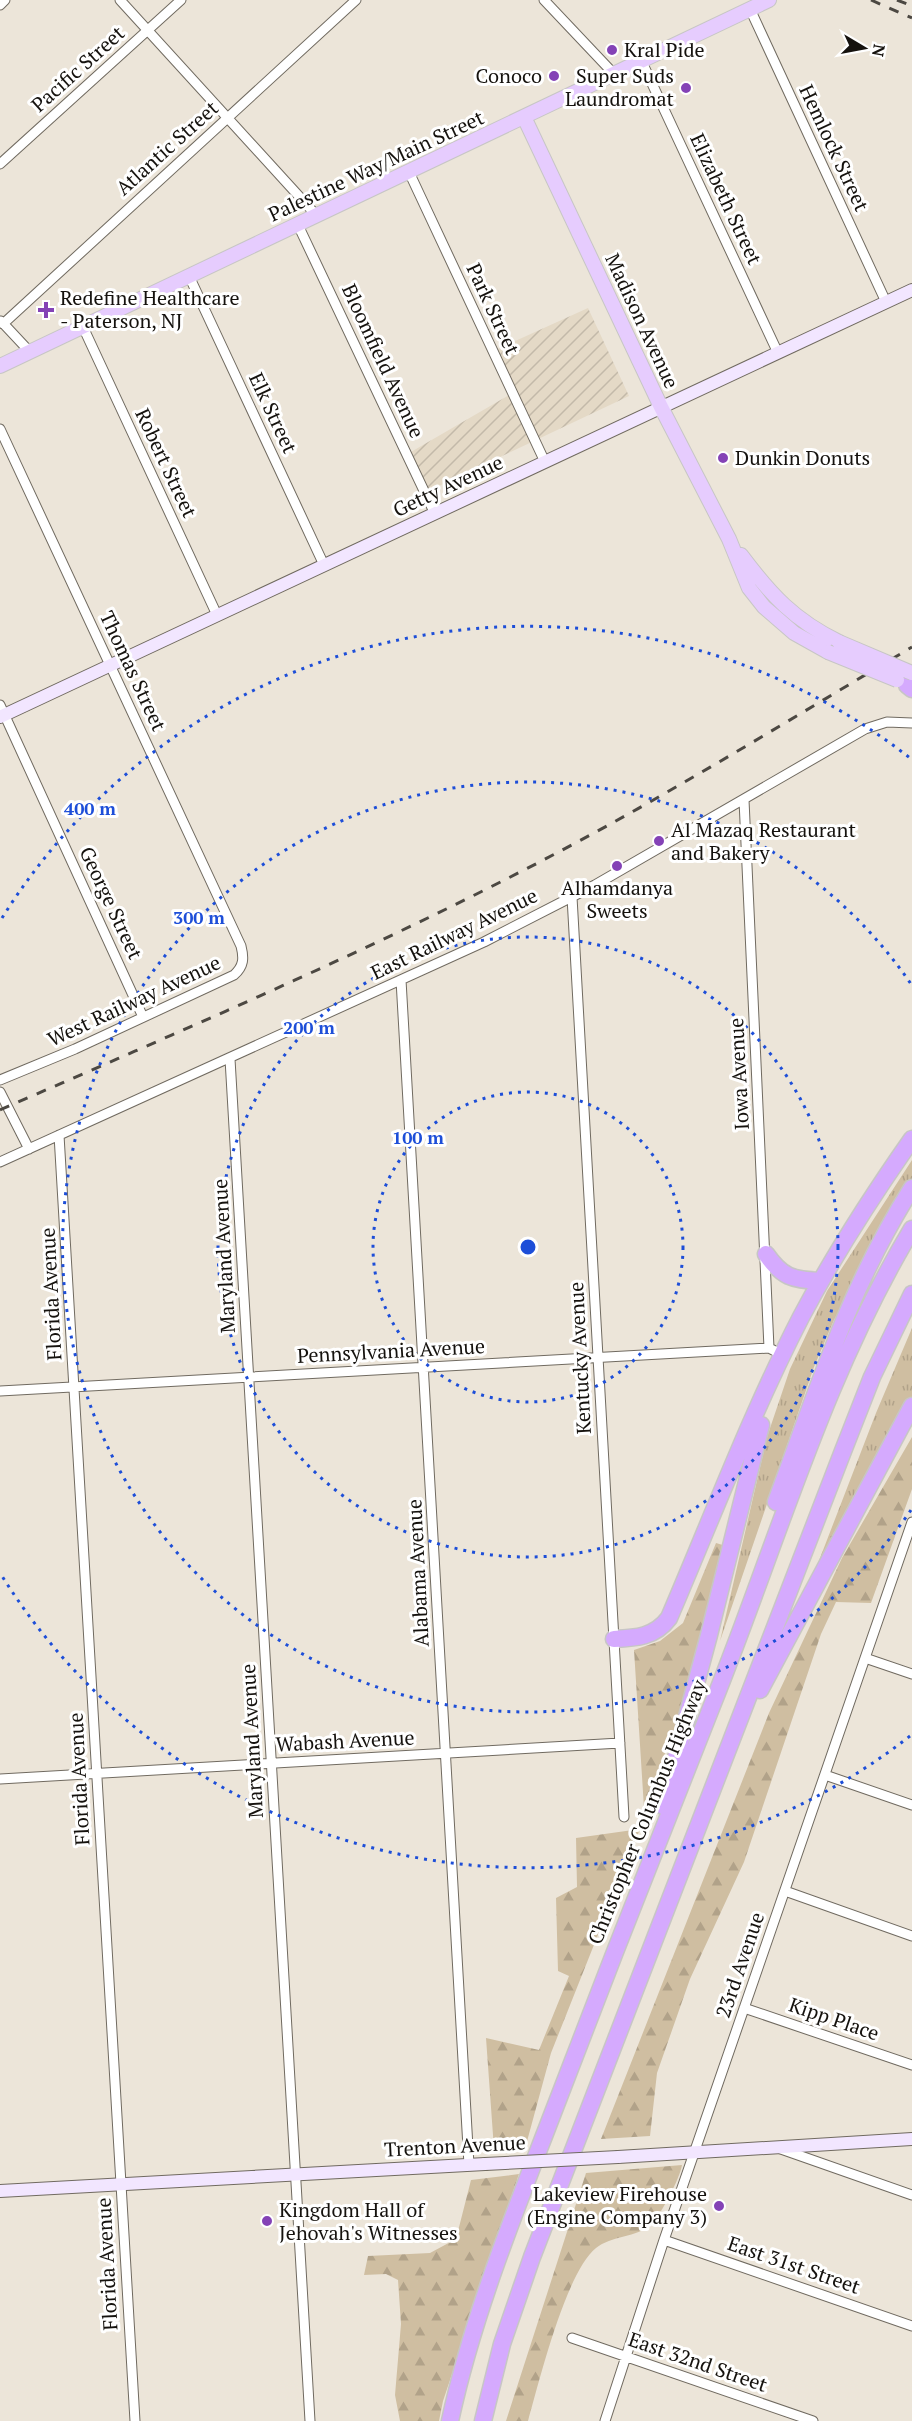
<svg xmlns="http://www.w3.org/2000/svg" width="912" height="2421" font-family="'PT Serif',serif">
	<defs>
		<pattern id="industrial-furrows" width="10" height="10" patternUnits="userSpaceOnUse" patternTransform="scale(1.5)"><rect width="10" height="10" fill="#e4d9c6"/><path d="M-1 1l2-2M0 10L10 0M9 11l2-2" fill="none" stroke="#c3b9a9"/></pattern>
		<pattern id="grass-tufts" width="24" height="20" patternUnits="userSpaceOnUse" patternTransform="scale(1.5)"><rect width="24" height="20" fill="#cfbea1"/><path d="M3 7l-1-3M5 7V3M7 7l1-3M15 17l-1-3M17 17v-4M19 17l1-3" fill="none" stroke="#b1a289"/></pattern>
		<pattern id="forest-firs" width="22" height="20" patternUnits="userSpaceOnUse" patternTransform="scale(1.5)"><rect width="22" height="20" fill="#cfbea1"/><path d="M5 1l3.5 6h-7zM16 11l3.5 6h-7z" fill="#b1a289"/></pattern>
	</defs>
	<rect width="100%" height="100%" fill="#ece5d9"/>
	<path fill="url(#industrial-furrows)" d="M588,308l41,88 -209,99 -16,-39 107,-62 -20,-42z"/>
	<path fill="url(#grass-tufts)" d="M912,1160v23l-78,137 -20,47 -94,274 47,-204 23,-68 37,-78z
		M912,1328v71l-97,172 61,-158z"/>
	<path fill="url(#forest-firs)" d="M912,1437v52l-41,114 -35,-1 -15,32 -77,228 -54,117 -33,94 -7,63 -49,3 168,-426 73,-155z
		M716,1543l10,3 -41,155 -41,107 -10,-158 26,-9 23,-18z
		M640,1829l-89,224 -25,92 -32,4 -8,-111 53,12 30,-74 -11,-5 -2,-73 21,-11 -1,-49z
		M682,2165c-2,13 -21,50 -31,60 -14,12 -40,11 -55,23 -30,24 -57,134 -68,173h-22l80,-248z
		M519,2174l-76,227 -4,20h-39l-5,-26 6,-71 -3,-44 -12,-6 -22,1 4,-19 62,-3 26,-14 15,-59z"/>
	<g fill="none" stroke-linecap="round" stroke-linejoin="round">
		<g stroke="#706a60" stroke-width="11">
			<path id="street" d="M120,0l197,216
				M544,0l70,74
				M0,5l5,-5
				M750,9l136,293
				M641,60l137,293
				M0,164l181,-164
				M409,172l136,290
				M298,225l137,289
				M189,276l135,289
				M1,321l29,31
				M3,324l353,-324
				M83,327l134,288
				M0,429l241,517c3,12 3,20 -7,29l-159,74 -75,31
				M0,705l143,312
				M744,800l25,548
				M572,897l52,920
				M401,980l68,1185
				M230,1059l80,1362
				M0,1092l29,57
				M59,1135l76,1286
				M0,1162l484,-220 111,-57 270,-156 22,-7 25,1
				M0,1391l769,-43 14,7
				M865,1658l47,16
				M825,1775l87,30
				M0,1779l620,-36
				M785,1891l127,45
				M744,2008l168,57
				M778,2148l134,47
				M664,2240l248,86
				M572,2338l241,83
				M605,2421l59,-181 248,-718"/>
		</g>
		<g stroke="#706a60" stroke-width="14">
			<path id="secondary" d="M0,717l912,-427
				M618,2157l294,-18
				M0,2191l485,-27"/>
		</g>
		<g stroke="#c7c6c5" stroke-width="16">
			<path id="primary" d="M524,117l137,290 68,132 20,49 15,19 30,26 34,19
				M0,366l769,-366
				M741,555c30,40 53,65 98,87"/>
		</g>
		<g stroke="#c7c6c5" stroke-width="19">
			<path id="highway" d="M907,685l5,4
				M766,1254c16,23 26,26 55,27
				M776,1502c40,-108 74,-217 136,-314
				M614,1639c22,-1 41,-2 55,-21 43,-100 82,-204 132,-301 33,-62 71,-121 111,-178
				M760,1690l152,-284
				M663,1806l46,-171 52,-210
				M450,2421c23,-107 65,-209 104,-311 52,-136 105,-272 159,-407 64,-159 110,-326 199,-474
				M483,2421l19,-77 30,-87 311,-806 29,-74 40,-83"/>
		</g>
		<use href="#street" stroke="#fff" stroke-width="9"/>
		<use href="#secondary" stroke="#f2e6ff" stroke-width="12"/>
		<use href="#primary" stroke="#e6ccfe" stroke-width="14"/>
		<use href="#highway" stroke="#d5aafe" stroke-width="16"/>
		<path stroke="#4c4842" stroke-width="3" stroke-dasharray="10 10" stroke-linecap="butt" d="M871,0l41,18
			M897,0l15,6
			M0,1110c176,-77 353,-152 524,-240 133,-68 260,-147 388,-223"/>
		<g stroke="#706a60" stroke-width="14" stroke-linecap="butt">
			<path id="secondary-bridge" d="M485,2164l133,-7"/>
		</g>
		<g stroke="#c7c6c5" stroke-width="16" stroke-linecap="butt">
			<path id="primary-bridge" d="M839,642l73,31
				M828,652l69,28"/>
		</g>
		<use href="#secondary-bridge" stroke="#f2e6ff" stroke-width="12"/>
		<use href="#primary-bridge" stroke="#e6ccfe" stroke-width="14"/>
	</g>
	<g fill="none" stroke="#1d4ed8" stroke-width="3" stroke-dasharray="3 6">
		<circle cx="528" cy="1247" r="155"/>
		<circle cx="528" cy="1247" r="310"/>
		<path d="M911 1510A465 465 0 1 1 911 984"/>
		<path d="M910 1736A620 620 0 0 1 2 1576M2 918A620 620 0 0 1 910 758"/>
	</g>
	<g fill="#8442b6" stroke="#fff" stroke-width="2">
		<circle cx="612" cy="50" r="6"/>
		<circle cx="554" cy="76" r="6"/>
		<circle cx="686" cy="88" r="6"/>
		<path d="M43 301h6v6h6v6h-6v6h-6v-6h-6v-6h6z"/>
		<circle cx="723" cy="458" r="6"/>
		<circle cx="659" cy="841" r="6"/>
		<circle cx="617" cy="866" r="6"/>
		<circle cx="719" cy="2206" r="6"/>
		<circle cx="267" cy="2221" r="6"/>
	</g>
	<g text-anchor="middle" stroke-width="6" stroke-linejoin="round" paint-order="stroke">
		<g font-size="20" fill="#15120e" stroke="#fff" text-anchor="start">
			<text x="624" y="57">Kral Pide</text>
			<text x="542" y="83" text-anchor="end">Conoco</text>
			<text x="674" y="83" text-anchor="end">Super Suds<tspan x="674" dy="23">Laundromat</tspan></text>
			<text x="60" y="305">Redefine Healthcare<tspan x="60" dy="23">- Paterson, NJ</tspan></text>
			<text x="735" y="465">Dunkin Donuts</text>
			<text x="671" y="837">Al Mazaq Restaurant<tspan x="671" dy="23">and Bakery</tspan></text>
			<text x="617" y="895" text-anchor="middle">Alhamdanya<tspan x="617" dy="23">Sweets</tspan></text>
			<text x="707" y="2201" text-anchor="end">Lakeview Firehouse<tspan x="707" dy="23">(Engine Company 3)</tspan></text>
			<text x="279" y="2217">Kingdom Hall of<tspan x="279" dy="23">Jehovah's Witnesses</tspan></text>
		</g>
		<g font-size="20" fill="#15120e" stroke="#fff">
			<text transform="translate(78 69) rotate(-42)" y="7">Pacific Street</text>
			<text transform="translate(167 148) rotate(-42)" y="7">Atlantic Street</text>
			<text transform="translate(834 148) rotate(65)" y="7">Hemlock Street</text>
			<text transform="translate(376 166) rotate(-25)" y="7">Palestine Way/Main Street</text>
			<text transform="translate(726 199) rotate(65)" y="7">Elizabeth Street</text>
			<text transform="translate(493 309) rotate(65)" y="7">Park Street</text>
			<text transform="translate(642 321) rotate(65)" y="7">Madison Avenue</text>
			<text transform="translate(383 361) rotate(65)" y="7">Bloomfield Avenue</text>
			<text transform="translate(273 413) rotate(65)" y="7">Elk Street</text>
			<text transform="translate(166 463) rotate(65)" y="7">Robert Street</text>
			<text transform="translate(448 486) rotate(-25)" y="7">Getty Avenue</text>
			<text transform="translate(133 671) rotate(65)" y="7">Thomas Street</text>
			<text transform="translate(111 903) rotate(65)" y="7">George Street</text>
			<text transform="translate(454 934) rotate(-26)" y="7">East Railway Avenue</text>
			<text transform="translate(134 1001) rotate(-25)" y="7">West Railway Avenue</text>
			<text transform="translate(739 1074) rotate(-93)" y="7">Iowa Avenue</text>
			<text transform="translate(224 1256) rotate(-93)" y="7">Maryland Avenue</text>
			<text transform="translate(51 1294) rotate(-93)" y="7">Florida Avenue</text>
			<text transform="translate(391 1351) rotate(-3)" y="7">Pennsylvania Avenue</text>
			<text transform="translate(580 1358) rotate(-93)" y="7">Kentucky Avenue</text>
			<text transform="translate(418 1573) rotate(-93)" y="7">Alabama Avenue</text>
			<text transform="translate(252 1741) rotate(-93)" y="7">Maryland Avenue</text>
			<text transform="translate(345 1741) rotate(-3)" y="7">Wabash Avenue</text>
			<text transform="translate(79 1779) rotate(-93)" y="7">Florida Avenue</text>
			<text transform="translate(647 1812) rotate(-68)" y="7">Christopher Columbus Highway</text>
			<text transform="translate(740 1965) rotate(-71)" y="7">23rd Avenue</text>
			<text transform="translate(834 2019) rotate(19)" y="7">Kipp Place</text>
			<text transform="translate(455 2146) rotate(-3)" y="7">Trenton Avenue</text>
			<text transform="translate(107 2264) rotate(-93)" y="7">Florida Avenue</text>
			<text transform="translate(794 2265) rotate(19)" y="7">East 31st Street</text>
			<text transform="translate(698 2362) rotate(19)" y="7">East 32nd Street</text>
		</g>
	</g>
	<circle cx="528" cy="1247" r="9" fill="#1d4ed8" stroke="#fff" stroke-width="3"/>
	<g font-size="18" text-anchor="middle" font-weight="bold" fill="#1d4ed8" stroke="#fff" stroke-width="6" stroke-linejoin="round" paint-order="stroke">
		<text x="90" y="815">400 m</text>
		<text x="199" y="924">300 m</text>
		<text x="309" y="1034">200 m</text>
		<text x="418" y="1144">100 m</text>
	</g>
	<g transform="translate(864 48) rotate(100)" stroke="#ffffff" stroke-width="4.5" paint-order="stroke">
	<path d="M0-4.5L10 22L0 15L-10 22Z" fill="#15120e"/>
	<text y="-9" font-size="16" font-weight="bold" text-anchor="middle" fill="#15120e">N</text>
	</g>
</svg>
